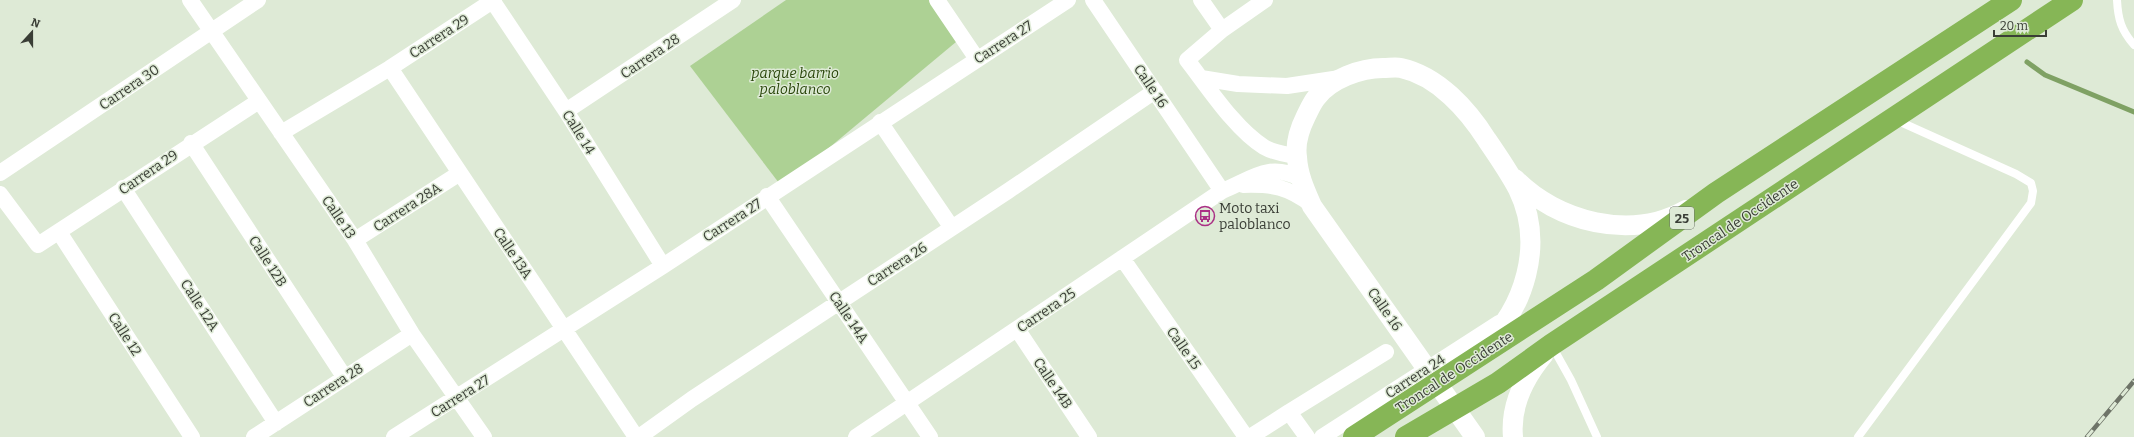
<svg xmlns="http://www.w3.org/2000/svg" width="2134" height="437" font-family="Bitter,serif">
	<rect width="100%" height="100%" fill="#deead6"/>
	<path fill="#add194" d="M786,0h151l25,37 -180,150 -92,-121z"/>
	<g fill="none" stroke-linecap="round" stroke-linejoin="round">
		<path stroke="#7fa164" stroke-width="5" d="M2027,62l18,13 89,37"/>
		<path stroke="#fff" stroke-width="8" d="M2117,0c1,19 4,30 17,45
			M1552,346l19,34 26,57
			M1858,437l173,-234 2,-12 -2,-8 -15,-9 -120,-54"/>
		<path stroke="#fff" stroke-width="16" d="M190,0l165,240 57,94 72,103
			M492,0l74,111 97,155
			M937,0l40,59
			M1093,0l129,191
			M1201,0l21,30
			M1265,0l-43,30 -35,30c21,27 48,69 77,87 10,6 21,7 32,9
			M390,68l246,369
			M1201,78l37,6 49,2 53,-8
			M566,111l167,-111
			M880,122l72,106
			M281,133l109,-65 104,-68
			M191,143l154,235
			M0,173l258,-173
			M1243,185c30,-1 45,2 69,20
			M123,188l153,235
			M0,194l38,51 221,-144
			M767,196l163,241
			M59,232l133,205
			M355,240l105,-67
			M1122,258l124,179
			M1017,329l72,108
			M1289,412l97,-60
			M254,437l158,-103
			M394,437l269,-171 405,-266
			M639,437l53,-38 316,-208 147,-100
			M856,437l366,-246c30,-12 46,-29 78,-13
			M1250,437l39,-25 18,25
			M1322,437l177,-114"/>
		<path stroke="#fff" stroke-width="20" d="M1515,179c42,43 116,62 171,31
			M1475,437l-163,-231c-7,-16 -14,-31 -15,-49 -2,-13 3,-29 9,-41 3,-6 6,-13 10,-18 14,-19 45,-30 67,-30 6,0 13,-1 18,0 37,8 67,42 86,72 11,16 22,32 31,49 27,55 7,120 -36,159
			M1513,437c-3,-32 11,-59 31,-83"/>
		<path stroke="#86b656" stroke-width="22" d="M1354,437l242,-157 120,-87 295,-193
			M1406,437l92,-54 53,-38 521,-345"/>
		<g stroke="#6e7468" stroke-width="4.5">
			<path id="rail" d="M2087,437l47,-56"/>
		</g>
		<use href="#rail" stroke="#deead6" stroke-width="3" stroke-dasharray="9" stroke-linecap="butt"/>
	</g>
	<defs>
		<g id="bus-ring" transform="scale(1)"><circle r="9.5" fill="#deead6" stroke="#aa3085" stroke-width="1.5"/><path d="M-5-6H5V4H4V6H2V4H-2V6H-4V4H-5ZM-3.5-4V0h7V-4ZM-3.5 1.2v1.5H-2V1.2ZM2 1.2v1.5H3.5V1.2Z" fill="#aa3085"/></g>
	</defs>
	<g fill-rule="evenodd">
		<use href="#bus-ring" x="1205" y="216"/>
	</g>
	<g text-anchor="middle" stroke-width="3" stroke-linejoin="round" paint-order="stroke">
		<rect fill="#deead6" stroke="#6b7266" stroke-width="1" x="1670" y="207" width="24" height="22" rx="3"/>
		<g font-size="13" font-weight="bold" fill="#3a3e36">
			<text x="1682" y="223">25</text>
		</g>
		<g font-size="14" fill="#3a3e36" stroke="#deead6">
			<text transform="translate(439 36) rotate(-33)" y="5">Carrera 29</text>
			<text transform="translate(1003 42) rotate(-33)" y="5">Carrera 27</text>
			<text transform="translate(650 56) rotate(-34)" y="5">Carrera 28</text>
			<text transform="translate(1151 86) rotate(56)" y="5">Calle 16</text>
			<text transform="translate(129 87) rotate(-34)" y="5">Carrera 30</text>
			<text transform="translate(579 132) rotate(58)" y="5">Calle 14</text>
			<text transform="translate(148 172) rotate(-34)" y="5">Carrera 29</text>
			<text transform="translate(407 207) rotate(-33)" y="5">Carrera 28A</text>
			<text transform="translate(339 217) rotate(56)" y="5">Calle 13</text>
			<text transform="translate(732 220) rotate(-33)" y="5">Carrera 27</text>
			<text transform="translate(1740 220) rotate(-34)" y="5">Troncal de Occidente</text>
			<text transform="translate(513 253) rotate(56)" y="5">Calle 13A</text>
			<text transform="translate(268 261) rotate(57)" y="5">Calle 12B</text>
			<text transform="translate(897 264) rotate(-33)" y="5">Carrera 26</text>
			<text transform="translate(200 305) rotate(57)" y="5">Calle 12A</text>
			<text transform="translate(1385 309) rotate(55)" y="5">Calle 16</text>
			<text transform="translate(1046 310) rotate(-34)" y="5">Carrera 25</text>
			<text transform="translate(849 317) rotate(56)" y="5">Calle 14A</text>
			<text transform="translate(125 334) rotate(57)" y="5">Calle 12</text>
			<text transform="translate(1184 348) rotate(55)" y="5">Calle 15</text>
			<text transform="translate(1454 372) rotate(-33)" y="5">Troncal de Occidente</text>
			<text transform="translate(1415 376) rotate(-33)" y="5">Carrera 24</text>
			<text transform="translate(1053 383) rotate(56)" y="5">Calle 14B</text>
			<text transform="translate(333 385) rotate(-33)" y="5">Carrera 28</text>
			<text transform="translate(460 396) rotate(-32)" y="5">Carrera 27</text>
		</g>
		<g font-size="14" font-style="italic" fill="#2a470b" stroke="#deead6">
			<text x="795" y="78">parque barrio<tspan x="795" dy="16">paloblanco</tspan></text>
		</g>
		<g font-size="14" fill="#3a3e36" stroke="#deead6" text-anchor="start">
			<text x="1219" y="213">Moto taxi<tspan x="1219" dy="16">paloblanco</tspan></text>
		</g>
	</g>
	<g transform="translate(32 32) rotate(21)" stroke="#deead6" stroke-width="3" paint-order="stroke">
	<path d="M0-3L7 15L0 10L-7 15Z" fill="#3a3e36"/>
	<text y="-6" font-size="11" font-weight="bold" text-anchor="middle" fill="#3a3e36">N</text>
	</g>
	<path d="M1994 30v6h52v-6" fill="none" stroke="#3a3e36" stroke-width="2"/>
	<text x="2000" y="30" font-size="12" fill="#3a3e36" stroke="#deead6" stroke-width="3" paint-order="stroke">20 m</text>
</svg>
